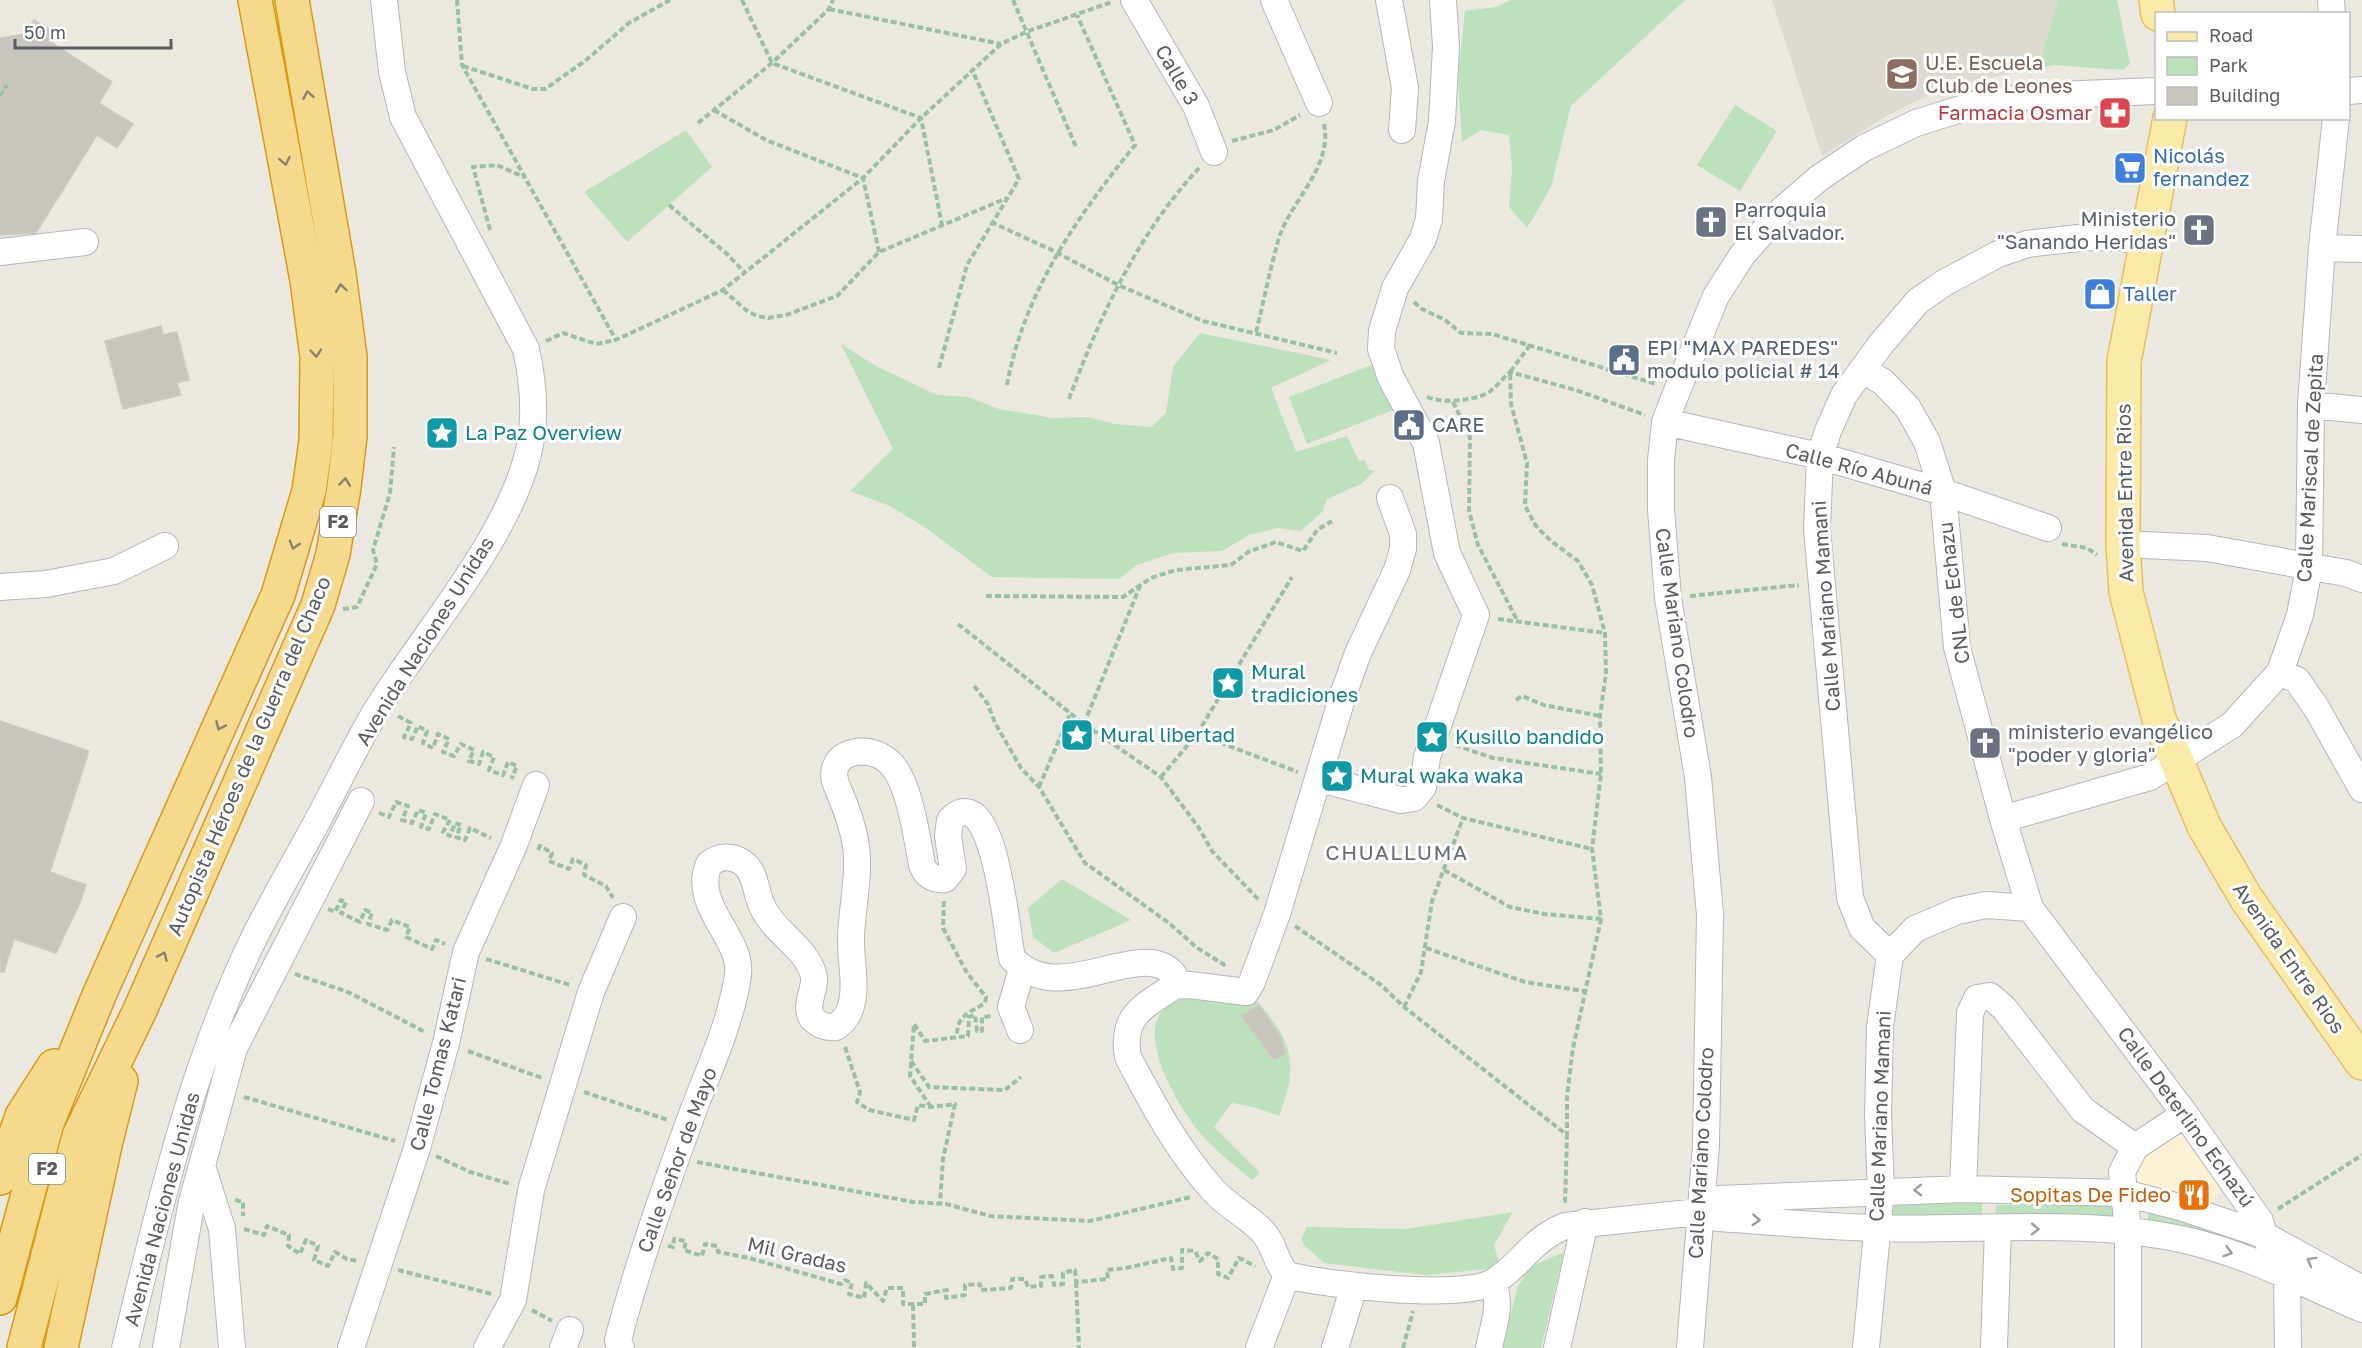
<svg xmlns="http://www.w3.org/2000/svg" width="2362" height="1348" font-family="'Golos Text',sans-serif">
	<rect width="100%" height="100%" fill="#ebe8e0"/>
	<path fill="#fbf2d5" d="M2184,1129l38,58 -11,16 -79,-21 10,-25z"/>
	<path fill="#dddad1" d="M1772,0h286l-20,69 -80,14 -19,7 -49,24 -68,42z"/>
	<path fill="#bee1bd" d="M1511,0h174l-114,106 -20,81 -24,41 -18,-21 3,-37 -3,-35 -28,-5 -19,12 -4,-64 7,-67 31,-4z
		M2058,0h59l13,64 -7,6 -70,-5 -15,4z
		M1735,105l42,26 -37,60 -43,-26z
		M686,130l26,37 -85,75 -43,-50z
		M1200,333l131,27 -60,28 25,64 51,-16 12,25 6,-1 4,10 6,1 -14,13 -34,15 -5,13 -21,19 -23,-3 -29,7 -27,16 -49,2 -36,12 -18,14 -127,-2 -69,-51 -33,-20 -40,-15 43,-42 -52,-105 35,22 61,29 31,2 31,12 54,9 34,-1 28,7 36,3 15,-14 7,-46z
		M1374,364l19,46 -86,34 -18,-47z
		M1062,879l69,41 -77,33 -21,-16 -5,-29z
		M1251,995c40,42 50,66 28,121l-22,-8 -25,-5 -18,24 46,46 -8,7c-15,-13 -31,-25 -45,-39 -23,-24 -75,-105 -41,-134 15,-14 65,-11 85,-12z
		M1982,1203v13h-98l1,-12z
		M2114,1204v13h-119l1,-12z
		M2148,1208l87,28 -87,-13z
		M1513,1212l-19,33 5,17 -9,7 -65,6 -101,-12 -19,-17 -4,-7 6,-12 99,2z
		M1564,1252l-23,96h-39l16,-62 12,-19z"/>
	<path fill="#c8c5bf" stroke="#cfcabf" stroke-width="1.5" d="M34,20l20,13 -5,8 63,41 -13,21 34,21 -16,24 -20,-13 -61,98 -36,2v-197l25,-4z
		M161,326l2,9 14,-3 12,48 -12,3 4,12 -58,14 -18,-68z
		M0,721l89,30 -39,121 36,13 -6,18 -24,50 -42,-14 -10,33h-4z
		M1259,1005l22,33 4,16 -11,6 -33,-44z"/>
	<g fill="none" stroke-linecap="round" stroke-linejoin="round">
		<g stroke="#b3b6ba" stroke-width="28">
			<path id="minor" d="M1134,0l62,106 18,46
				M1274,0l45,103
				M1389,0l16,88 -3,42
				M2331,0l1,14
				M2348,91l14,-1
				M2322,248l40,1
				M0,252l85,-10
				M1863,370l20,12 25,26 19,34 16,50 14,155 46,172 27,89 155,206 75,107 4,14 23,42 1,71
				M2311,405l51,5
				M1665,422l155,34 123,36 105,36
				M2123,544l84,4 139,25 16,6
				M0,587l46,-3 68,-13 51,-25
				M2280,672l17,8 20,29 45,80
				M1319,779l82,21 13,-2 9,-11 4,-30 49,-142 -29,-62 -21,-110 -35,-65 -10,-29 1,-18 13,-43 28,-49 6,-20 2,-38 11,-60 4,-74 -3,-47
				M2003,819l147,-42 82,-52 48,-53 20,-57 9,-47 2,-163 11,-157 14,-130
				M1890,955l-28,-27 -12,-30 -33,-369 3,-73 8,-25 16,-36 37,-51 37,-43 26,-18 54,-29 29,-10 60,-7 34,1 25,4
				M1174,986l16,-1 56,7 6,-10 25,-68 66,-219 15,-42 39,-83 6,-21v-15l-13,-36
				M1020,1030l-9,-23 11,-38
				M202,1166l20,63 10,119
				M1963,1189l7,-176 7,-15 13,-2 14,12 79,102 52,37
				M1699,1212l20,-13 244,-10 161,4 56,14 84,28 98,54
				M125,1348c34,-139 65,-279 128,-408 21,-43 46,-84 68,-126 20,-37 38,-76 60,-111 47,-74 123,-161 146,-245 10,-36 7,-73 -1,-109l-123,-232 -11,-45 -8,-72
				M166,1348l25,-142 43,-158 127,-247
				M351,1348l66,-200 29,-105 20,-91 48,-107 22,-60
				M487,1348l26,-48 18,-110 60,-198 32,-75
				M563,1348l7,-18
				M621,1348l-3,-8c20,-77 47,-152 74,-226 17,-45 39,-91 46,-139 5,-37 -47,-69 -29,-111 10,-8 23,-9 34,-1 14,10 12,31 20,45 12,25 42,39 50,65 5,14 -10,32 -1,45 6,7 15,10 24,9 6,-5 12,-10 14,-18 8,-22 0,-49 1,-72 1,-30 9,-63 5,-91 -3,-20 -10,-39 -18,-57 -17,-35 27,-49 51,-27 20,17 28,76 33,103 4,10 11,15 23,14l8,-10 -5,-33 2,-16c45,-46 57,118 62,138 46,53 130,-23 162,17v11c-31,21 -53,29 -46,71 24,46 50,94 85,133 14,16 35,26 49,41 13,13 13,31 25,44 37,10 174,25 206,7 28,-16 37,-42 72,-56l134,-14 18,6c53,3 106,9 159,10 99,3 212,-10 309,12 62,14 119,44 177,69
				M1259,1348l28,-73
				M1335,1348l19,-62
				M1489,1348c4,-21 14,-45 3,-65
				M1557,1348l28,-126
				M1690,1348l16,-203 4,-230 -12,-138 -30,-179 -7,-89v-49l4,-38 12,-31 39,-95 27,-42 38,-43 38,-33 45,-30 52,-25 61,-19 54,-8 125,-5
				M1866,1348l15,-157 -3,-75 2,-89 10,-72 25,-26 42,-18 29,-6 44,3
				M1994,1348l4,-120
				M2128,1348v-118l-6,-58 13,-25 50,-33"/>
		</g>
		<g stroke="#e6bf5d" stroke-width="36">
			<path id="major" d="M2156,0l2,14
				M2170,118l-46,243 -1,183 3,48 33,127 45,107 42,72 116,165"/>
		</g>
		<g stroke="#da9a10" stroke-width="36">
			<path id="highway" d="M0,1178l22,-62 32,-50
				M0,1298l47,-175 53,-130 178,-398 31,-104 7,-50 1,-84 -10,-77 -52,-280
				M24,1348l55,-212 61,-126 178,-405 15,-51 11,-67 6,-51v-79l-11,-83 -47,-274
				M61,1348l44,-203 16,-64"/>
		</g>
		<path stroke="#98c1a3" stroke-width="4" stroke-dasharray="6 3" stroke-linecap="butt" d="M457,0l5,65 154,275
			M742,0l30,63 149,55 21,107
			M1013,0l63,147
			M829,9l172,35
			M463,66l70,23h12l40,-28 44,-38 41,-23
			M0,96l7,-11
			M714,110l52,30 97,38 16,74
			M698,123l74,-60 57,-54 4,-9
			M1232,141l42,-11 26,-15
			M669,205l58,49 18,19
			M991,222l65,30 62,33 85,36 134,32
			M490,230l-17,-63 24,-2 27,12
			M723,290l23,20 11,6 11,2 18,-3 51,-19 42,-44 128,-54
			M1414,302l8,7 23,11 16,13 31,1 164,50
			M1256,332c8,-31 14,-64 23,-94 12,-38 54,-71 45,-114
			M546,341l17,-8 33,11 20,-4 107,-50 140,-112 58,-60 80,-74 25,-12 86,-30
			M1530,345l-20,27 1,32 16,59 -2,43 11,20 15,15 27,20 14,24 13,48 1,40 -6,43 1,58 -9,75 9,70 -28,129 -6,48v38
			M939,368l28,-103 52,-86 -47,-110
			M1007,385c17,-93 70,-168 128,-240l-58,-130
			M1427,397c16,7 53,4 66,-8 6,-5 11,-12 17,-17l66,18 69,25
			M1069,399c31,-83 70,-168 132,-233
			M1453,402l17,35 -1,74 9,34 40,77
			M2062,544l25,4 10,7
			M986,596l137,1 28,-19 25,-8 55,-5 17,-13 28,-10 27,9 14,-21 15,-9
			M1690,596l109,-11
			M343,609l14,-2 20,-43 -4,-14 17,-57 4,-46
			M1498,619l107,14
			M958,624l126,100 77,53 38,51 13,23 47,49
			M974,686l14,18 7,19 26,45 18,19 46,76 84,60 27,24 30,19
			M1516,700l6,-4 22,9 56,11
			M398,716l13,7 -7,14 8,2 6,-13 9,5 -4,12 10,5 5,-14 11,5 -6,13 11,4 7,-12 13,6 -5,11 10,3 4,-12 11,5 -5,13 14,5 5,-13 9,4 -5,11 2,1
			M1084,724l56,-138
			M1197,734l95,-157
			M1455,745l38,13 108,16
			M1161,777l36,-43 101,38
			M1039,787l32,-75
			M1437,805l26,13 129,31
			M379,813l10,4 7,-15 12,4 -6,14 10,3 6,-13 8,3 -5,14 8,2 6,-15 15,6 -7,12 7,4 5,-13 6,2 -5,12 9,3 5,-12 21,10
			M538,850l2,-4 12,7 -3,8 20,8 4,-10 13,6 -2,10 22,11 7,12
			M1444,870l66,37 34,7 57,5
			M944,901l-1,27 24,45 19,24 -1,6c-15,10 -29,12 -28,34
			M328,909l7,3 6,-12 5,2 -5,11 19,9 5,-12 7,3 -4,11 19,6 5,-10 18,7 -4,10 26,12 4,-9 9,4
			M1295,926l86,59 23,22 163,128 -2,69
			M1426,948l99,34 59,9
			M486,959l84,26
			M295,974l53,18 77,40
			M1404,1007l17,-35 11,-71 31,-83
			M845,1047l15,45 -3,10 12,8 45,10 4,-15 13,2 24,-3 -12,55 -3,44
			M468,1051l74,27
			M911,1061l18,26 76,3 16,-13
			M584,1092l84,28
			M244,1097l151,44
			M931,1107l-21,-31 4,-52 11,17 43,-5 1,-19 6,-2 2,16h5v-14l9,-1
			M436,1156l34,16 40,12
			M697,1162l216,40 33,2 44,12 100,5 101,-24
			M235,1200l8,2v14
			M2278,1209l84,-54
			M244,1229l20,6 3,-9 22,9 -1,11 12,8 6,-14 12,6 -4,14 14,6 7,-14 12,7 11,2
			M668,1246l5,1 1,-8 12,2 -2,9 18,6 3,-12 12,2 1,6 31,6 92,26 4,-4 7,3 -3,11 15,4 2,-15 17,18 4,-13h16v16h22v-10l22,-4 -1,8 19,-3v-10l15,-1 1,6 30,-2 1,-9h13l3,8 13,-1v-9l11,-1 2,9 9,-1v-11l12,-3 1,12 32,-3 -1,-9 19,-2 45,-10 2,11 9,-1v-18l13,1 5,10 8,-8 10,6v15l10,4 11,-20 16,8
			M398,1270l94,24
			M1076,1282l3,66
			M913,1305l1,43
			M532,1310l20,11
			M1403,1348l10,-37"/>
		<use href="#minor" stroke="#fff" stroke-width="26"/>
		<use href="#major" stroke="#f9eba7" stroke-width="33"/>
		<use href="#highway" stroke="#f5d98d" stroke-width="33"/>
	</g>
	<defs><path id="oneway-chevron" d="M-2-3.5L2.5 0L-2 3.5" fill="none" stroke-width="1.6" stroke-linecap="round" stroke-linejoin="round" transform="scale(1.5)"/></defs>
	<g stroke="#88826e">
		<use href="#oneway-chevron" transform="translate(308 95) rotate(-100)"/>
		<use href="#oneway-chevron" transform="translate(285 161) rotate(79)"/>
		<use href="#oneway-chevron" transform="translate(341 288) rotate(-98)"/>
		<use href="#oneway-chevron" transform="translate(316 353) rotate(85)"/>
		<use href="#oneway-chevron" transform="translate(345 482) rotate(-83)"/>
		<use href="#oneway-chevron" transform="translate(294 545) rotate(107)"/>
		<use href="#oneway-chevron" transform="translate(220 726) rotate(114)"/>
		<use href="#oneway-chevron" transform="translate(163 956) rotate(-66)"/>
	</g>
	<g stroke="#9b9da0">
		<use href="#oneway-chevron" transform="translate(1918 1190) rotate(179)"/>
		<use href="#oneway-chevron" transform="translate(1756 1220) rotate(4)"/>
		<use href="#oneway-chevron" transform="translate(2035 1229) rotate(1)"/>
		<use href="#oneway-chevron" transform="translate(2228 1252) rotate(16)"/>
		<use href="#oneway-chevron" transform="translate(2311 1261) rotate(-151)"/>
	</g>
	<defs>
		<g id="school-square" transform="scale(1.725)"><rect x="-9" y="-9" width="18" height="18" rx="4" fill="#8d6e63" stroke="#fff"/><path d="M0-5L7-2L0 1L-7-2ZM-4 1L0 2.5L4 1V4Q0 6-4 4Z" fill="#fff"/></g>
		<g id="pharmacy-square" transform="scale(1.725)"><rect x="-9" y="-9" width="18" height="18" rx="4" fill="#e0444e" stroke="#fff"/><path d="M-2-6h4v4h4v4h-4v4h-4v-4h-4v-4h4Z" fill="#fff"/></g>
		<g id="supermarket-square" transform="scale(1.725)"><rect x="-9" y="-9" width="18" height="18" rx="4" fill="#3f7fe0" stroke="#fff"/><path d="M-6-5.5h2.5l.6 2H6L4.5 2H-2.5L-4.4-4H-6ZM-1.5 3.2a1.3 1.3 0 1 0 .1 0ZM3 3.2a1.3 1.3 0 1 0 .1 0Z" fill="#fff"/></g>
		<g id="church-square" transform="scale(1.725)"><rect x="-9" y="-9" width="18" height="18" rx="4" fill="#6b7280" stroke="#fff"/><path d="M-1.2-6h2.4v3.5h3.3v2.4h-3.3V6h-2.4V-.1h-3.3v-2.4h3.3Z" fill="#fff"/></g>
		<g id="shop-square" transform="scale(1.725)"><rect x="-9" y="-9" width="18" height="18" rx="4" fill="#3f7fe0" stroke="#fff"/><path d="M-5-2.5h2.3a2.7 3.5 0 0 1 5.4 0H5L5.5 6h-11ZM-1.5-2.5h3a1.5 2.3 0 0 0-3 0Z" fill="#fff"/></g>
		<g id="civic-square" transform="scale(1.725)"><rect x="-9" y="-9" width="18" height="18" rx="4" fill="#5c6f8a" stroke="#fff"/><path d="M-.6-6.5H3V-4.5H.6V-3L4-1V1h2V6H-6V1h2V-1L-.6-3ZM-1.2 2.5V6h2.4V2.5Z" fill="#fff"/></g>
		<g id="sight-square" transform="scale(1.725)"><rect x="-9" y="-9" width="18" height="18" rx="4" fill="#0f9aa8" stroke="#fff"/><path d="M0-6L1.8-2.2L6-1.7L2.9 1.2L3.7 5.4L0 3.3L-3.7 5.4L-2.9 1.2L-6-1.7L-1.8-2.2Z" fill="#fff"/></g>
		<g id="restaurant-square" transform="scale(1.725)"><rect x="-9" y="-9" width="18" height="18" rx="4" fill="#e8710a" stroke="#fff"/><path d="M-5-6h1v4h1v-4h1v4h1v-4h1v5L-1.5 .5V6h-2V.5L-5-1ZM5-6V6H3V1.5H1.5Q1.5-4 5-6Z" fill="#fff"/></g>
	</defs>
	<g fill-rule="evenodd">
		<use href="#school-square" x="1902" y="74"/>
		<use href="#pharmacy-square" x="2115" y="113"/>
		<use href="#supermarket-square" x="2130" y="168"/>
		<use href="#church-square" x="1711" y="222"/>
		<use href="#church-square" x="2199" y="230"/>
		<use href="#shop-square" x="2100" y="294"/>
		<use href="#civic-square" x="1624" y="360"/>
		<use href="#civic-square" x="1409" y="425"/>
		<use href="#sight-square" x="442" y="433"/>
		<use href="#sight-square" x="1228" y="683"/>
		<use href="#sight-square" x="1077" y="735"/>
		<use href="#sight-square" x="1432" y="737"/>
		<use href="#church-square" x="1985" y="743"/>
		<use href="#sight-square" x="1337" y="776"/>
		<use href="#restaurant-square" x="2194" y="1195"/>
	</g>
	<g text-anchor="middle" stroke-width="6" stroke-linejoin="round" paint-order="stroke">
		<g fill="#fff" stroke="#8b8d90" stroke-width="1.5">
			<rect x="320" y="507" width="36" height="30" rx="4.5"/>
			<rect x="29" y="1154" width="36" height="30" rx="4.5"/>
		</g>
		<g font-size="18" font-weight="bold" fill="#595c60">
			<text x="338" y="528">F2</text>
			<text x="47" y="1175">F2</text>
		</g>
		<g font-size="20" fill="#785e54" stroke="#fff" text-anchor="start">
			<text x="1925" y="70">U.E. Escuela<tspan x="1925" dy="23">Club de Leones</tspan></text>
		</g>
		<g font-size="20" fill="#595c60" stroke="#fff">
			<text transform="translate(1177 75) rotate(60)" y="7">Calle 3</text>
			<text transform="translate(2310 468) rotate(-87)" y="7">Calle Mariscal de Zepita</text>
			<text transform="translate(1859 469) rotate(15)" y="7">Calle Río Abuná</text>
			<text transform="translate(2125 493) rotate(-91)" y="7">Avenida Entre Rios</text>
			<text transform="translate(1954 593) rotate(-97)" y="7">CNL de Echazu</text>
			<text transform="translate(1826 606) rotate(-94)" y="7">Calle Mariano Mamani</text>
			<text transform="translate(1677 633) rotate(82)" y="7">Calle Mariano Colodro</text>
			<text transform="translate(425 641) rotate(-58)" y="7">Avenida Naciones Unidas</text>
			<text transform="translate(249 756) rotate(-67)" y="7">Autopista Héroes de la Guerra del Chaco</text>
			<text transform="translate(2289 958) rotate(55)" y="7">Avenida Entre Rios</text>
			<text transform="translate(438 1064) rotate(-76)" y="7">Calle Tomas Katari</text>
			<text transform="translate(1880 1116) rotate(-88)" y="7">Calle Mariano Mamani</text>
			<text transform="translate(2186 1117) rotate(54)" y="7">Calle Deterlino Echazú</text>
			<text transform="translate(1701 1153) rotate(-87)" y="7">Calle Mariano Colodro</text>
			<text transform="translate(677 1160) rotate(-70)" y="7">Calle Señor de Mayo</text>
			<text transform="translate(162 1209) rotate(-75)" y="7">Avenida Naciones Unidas</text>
			<text transform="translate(797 1255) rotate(13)" y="7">Mil Gradas</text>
		</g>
		<g font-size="20" fill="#be3a42" stroke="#fff" text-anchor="end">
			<text x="2092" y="120">Farmacia Osmar</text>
		</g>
		<g font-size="20" fill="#366cbe" stroke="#fff" text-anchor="start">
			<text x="2153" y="163">Nicolás<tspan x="2153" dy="23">fernandez</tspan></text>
			<text x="2123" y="301">Taller</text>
		</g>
		<g font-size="20" fill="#5b616d" stroke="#fff" text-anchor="start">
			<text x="1734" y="217">Parroquia<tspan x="1734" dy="23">El Salvador.</tspan></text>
			<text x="2176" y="226" text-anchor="end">Ministerio<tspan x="2176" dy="23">"Sanando Heridas"</tspan></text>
			<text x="2008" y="739">ministerio evangélico<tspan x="2008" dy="23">"poder y gloria"</tspan></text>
		</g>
		<g font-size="20" fill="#4e5e75" stroke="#fff" text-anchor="start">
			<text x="1647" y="355">EPI "MAX PAREDES"<tspan x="1647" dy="23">modulo policial # 14</tspan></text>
			<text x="1432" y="432">CARE</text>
		</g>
		<g font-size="20" fill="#0d838f" stroke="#fff" text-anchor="start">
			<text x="465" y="440">La Paz Overview</text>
			<text x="1251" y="679">Mural<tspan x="1251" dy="23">tradiciones</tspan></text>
			<text x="1100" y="742">Mural libertad</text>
			<text x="1455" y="744">Kusillo bandido</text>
			<text x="1360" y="783">Mural waka waka</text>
		</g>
		<g font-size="20" fill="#c56008" stroke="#fff" text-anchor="end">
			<text x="2171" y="1202">Sopitas De Fideo</text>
		</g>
		<g font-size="21" letter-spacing="1.5" fill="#6a6e72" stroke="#fff">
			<text x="1397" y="860">CHUALLUMA</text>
		</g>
	</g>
	<rect x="2155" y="12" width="195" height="108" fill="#ffffff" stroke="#bdbebf" stroke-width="1.5"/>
	<rect x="2167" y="32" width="30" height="9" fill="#f9eba7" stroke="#bdbebf" stroke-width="1.5"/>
	<text x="2209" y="42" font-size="18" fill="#595c60">Road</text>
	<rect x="2167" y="57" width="30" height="18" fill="#bee1bd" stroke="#bdbebf" stroke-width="1.5"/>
	<text x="2209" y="72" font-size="18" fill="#595c60">Park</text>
	<rect x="2167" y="87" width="30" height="18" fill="#c8c5bf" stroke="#bdbebf" stroke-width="1.5"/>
	<text x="2209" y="102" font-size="18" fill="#595c60">Building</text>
	<path d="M15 39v9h156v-9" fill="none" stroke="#595c60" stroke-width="3"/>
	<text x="24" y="39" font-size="18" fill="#595c60" stroke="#ffffff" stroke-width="4.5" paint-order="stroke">50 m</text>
</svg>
